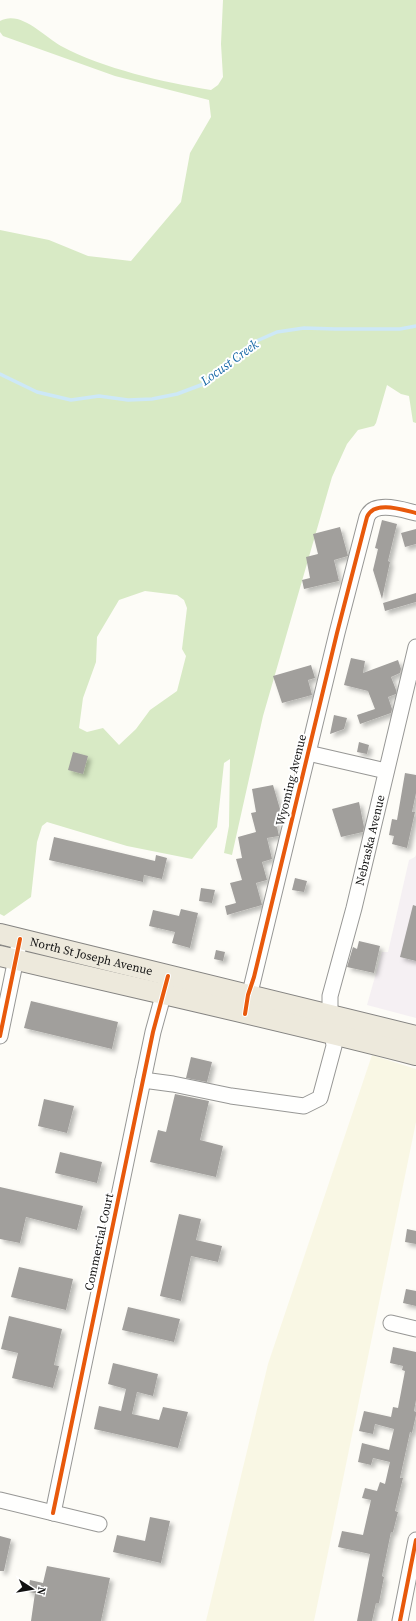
<svg xmlns="http://www.w3.org/2000/svg" width="416" height="1621" font-family="'Source Serif 4',serif">
	<defs>
		<filter id="shadow"><feDropShadow dx="3.5" dy="3.5" stdDeviation="2" flood-color="#0004"/></filter>
	</defs>
	<rect width="100%" height="100%" fill="#fdfcf7"/>
	<path fill="#f5f0f3" d="M416,855v163l-49,-13 15,-53h6l21,-92 6,-3z"/>
	<path fill="#f9f7e4" d="M372,1055l44,14v53l-102,499h-108l62,-257z"/>
	<path fill="#d8eac5" fill-rule="evenodd" d="M223,0h193v423l-3,-1 -4,-26 -8,-2 -14,-9 -11,38 -2,3 -16,4 -11,14 -15,33 -69,239 -31,139 -8,-2 5,-27 1,-67 -6,4 -7,64 -25,32 -65,-13 -80,-24 -5,4 -5,16 -6,55 -27,19 -4,-2v-684l49,10 39,16 43,5 50,-59 9,-49 21,-36 -2,-17 -94,-24 -112,-40 -3,-4v-11c21,-11 43,15 61,25 43,23 102,36 150,44l7,-5 5,-8 -2,-33zM145,591l32,4 7,5 3,8 -5,41 4,7 -9,35 -27,19 -14,19 -17,16 -16,-17 -16,4 -8,-4 4,-30 13,-36 1,-25 22,-37z"/>
	<g fill="none" stroke-linecap="round" stroke-linejoin="round">
		<path stroke="#cde8f7" stroke-width="3.5" d="M0,374l37,18 34,8 28,-4 29,4 24,-1 25,-5 24,-9 51,-42 25,-11 27,-4 31,1h65l16,-3"/>
	</g>
	<path fill="#a19f9c" filter="url(#shadow)" d="M382,520l15,4 -9,37 2,1 -8,37 -9,-29 5,-21 -3,-1z
		M340,527l8,29 -14,4 5,21 -35,8 -2,-9 8,-2 -4,-21 12,-3 -5,-20z
		M416,529v15l-11,3 -4,-14z
		M416,593v9l-31,9 -2,-8z
		M351,658l14,3 -2,12 35,-13 3,9 -1,4 -9,4 5,13v4l-8,3 4,12 -1,4 -31,11 -3,-9 18,-6 -7,-18 -24,-6z
		M311,665l4,13 -7,2 4,15 -30,8 -9,-27z
		M334,715l13,3 -3,11 -14,5z
		M359,742l10,3 -2,9 -10,-2z
		M73,752l15,4 -5,18 -15,-4z
		M405,773l11,2v18l-4,19h3l-8,36 -15,-4 2,-8 -5,-1 3,-16 5,1z
		M273,785l9,31 -7,2 4,18 -12,2 5,21 -10,3 5,18 -11,3 6,22 -35,10 -2,-9 11,-3 -6,-20 12,-3 -6,-21 6,-1 -4,-21 18,-5 -5,-19 5,-1 -4,-23z
		M359,802l5,25 -1,5 -22,5 -9,-28z
		M54,837l101,24 1,-6 11,3 -5,21 -18,-4 -1,7 -94,-22z
		M295,878l12,3 -3,11 -12,-2z
		M201,888l14,2 -3,13 -13,-2z
		M413,905l3,1v55l-16,-4z
		M181,909l17,4 -8,35 -18,-5 3,-11 -26,-6 4,-16 26,6z
		M359,941l21,5 -6,27 -27,-6 6,-20 4,2z
		M216,950l9,2 -2,9 -9,-2z
		M31,1001l87,21 -6,27 -88,-21z
		M191,1057l21,5 -5,20 -21,-4z
		M175,1094l34,7 -9,39 23,6 -7,31 -66,-15 8,-32 8,2z
		M44,1099l30,7 -7,27 -29,-7z
		M60,1152l42,10 -5,21 -42,-10z
		M0,1187l83,19 -6,24 -51,-13 -6,26 -20,-4z
		M179,1214l22,5 -5,21 26,6 -4,16 -27,-6 -10,45 -21,-5z
		M407,1229l9,2v13l-11,-2z
		M19,1267l54,12 -7,31 -55,-13z
		M406,1289l10,2v15l-13,-3z
		M128,1307l52,12 -6,23 -52,-12z
		M9,1316l53,13 -8,36 5,1 -6,22 -41,-10 6,-25 -17,-4z
		M393,1347l23,5v48l-2,11 2,1v3l-4,18 -2,-1 -10,46h3l-8,33 3,1 -5,20h-2l-9,44 2,1 -5,26h-3l-4,18h-15l13,-67 -32,-7 4,-16 21,4 8,-35 -9,-2 3,-10 12,3 3,-9 5,2 5,-22 -17,-4 -2,7 -13,-3 4,-19 27,7 5,-21 -19,-5 -2,10 -14,-3 5,-20 27,6 2,-10 5,1 7,-37 -3,-1 1,-4 -13,-3z
		M113,1363l45,11 -5,22 -16,-4 -5,22 27,6 4,-13 25,5 -10,36 -84,-19 5,-23 22,5 5,-22 -18,-5z
		M150,1517l20,4 -9,42 -48,-11 4,-17 28,6z
		M0,1536l11,3 -7,32h-4z
		M47,1566l63,12 -9,43h-70l4,-28 -7,-1 2,-12 13,3z"/>
	<g fill="none" stroke-linecap="round" stroke-linejoin="round">
		<g stroke="#979795" stroke-width="17">
			<g id="minor">
				<path d="M308,753l78,18"/>
				<path d="M247,1005l90,-372 30,-116c7,-17 36,-7 49,-4"/>
				<path d="M0,1036l18,-87"/>
				<path id="s1" d="M143,1080l30,4 58,12 73,10 16,-8 14,-52 -4,-31v-19l24,-88 62,-261"/>
				<path d="M391,1323l25,6"/>
				<path d="M0,1500l99,24"/>
				<path d="M53,1513l100,-481 13,-47"/>
				<path d="M400,1621l16,-81"/>
			</g>
		</g>
		<g stroke="#858482" stroke-width="22">
			<g id="major">
				<path id="s2" d="M0,934l416,102"/>
				<path d="M0,956c139,33 278,63 416,99"/>
			</g>
		</g>
		<use href="#minor" stroke="#fffffe" stroke-width="15"/>
		<use href="#major" stroke="#ede9dc" stroke-width="20"/>
		<g stroke="#fff" stroke-width="6">
			<path id="cycleway" d="M245,1014l3,-19 6,-18 83,-344 30,-116c7,-17 36,-7 49,-4
				M0,1036l20,-97
				M53,1513l100,-481 15,-56
				M400,1621l16,-81"/>
		</g>
		<use href="#cycleway" stroke="#e8590c" stroke-width="4"/>
	</g>
	<g text-anchor="middle" stroke-width="4" stroke-linejoin="round" paint-order="stroke">
		<g font-size="12" fill="#111" stroke="#fff">
			<text transform="translate(291 780) rotate(-76)" y="4">Wyoming Avenue</text>
			<text dy="4" stroke="none"><textPath href="#s1" startOffset="446">Nebraska Avenue</textPath></text>
			<text dy="4" stroke="none"><textPath href="#s2" startOffset="94">North St Joseph Avenue</textPath></text>
			<text transform="translate(99 1242) rotate(-78)" y="4">Commercial Court</text>
		</g>
		<g font-size="13" font-style="italic" fill="#1768a6" stroke="#fff">
			<text transform="translate(229 362) rotate(-36)" y="5">Locust Creek</text>
		</g>
	</g>
	<g transform="translate(32 1589) rotate(102)" stroke="#ffffff" stroke-width="3" paint-order="stroke">
	<path d="M0-3L7 15L0 10L-7 15Z" fill="#111111"/>
	<text y="-6" font-size="11" font-weight="bold" text-anchor="middle" fill="#111111">N</text>
	</g>
</svg>
